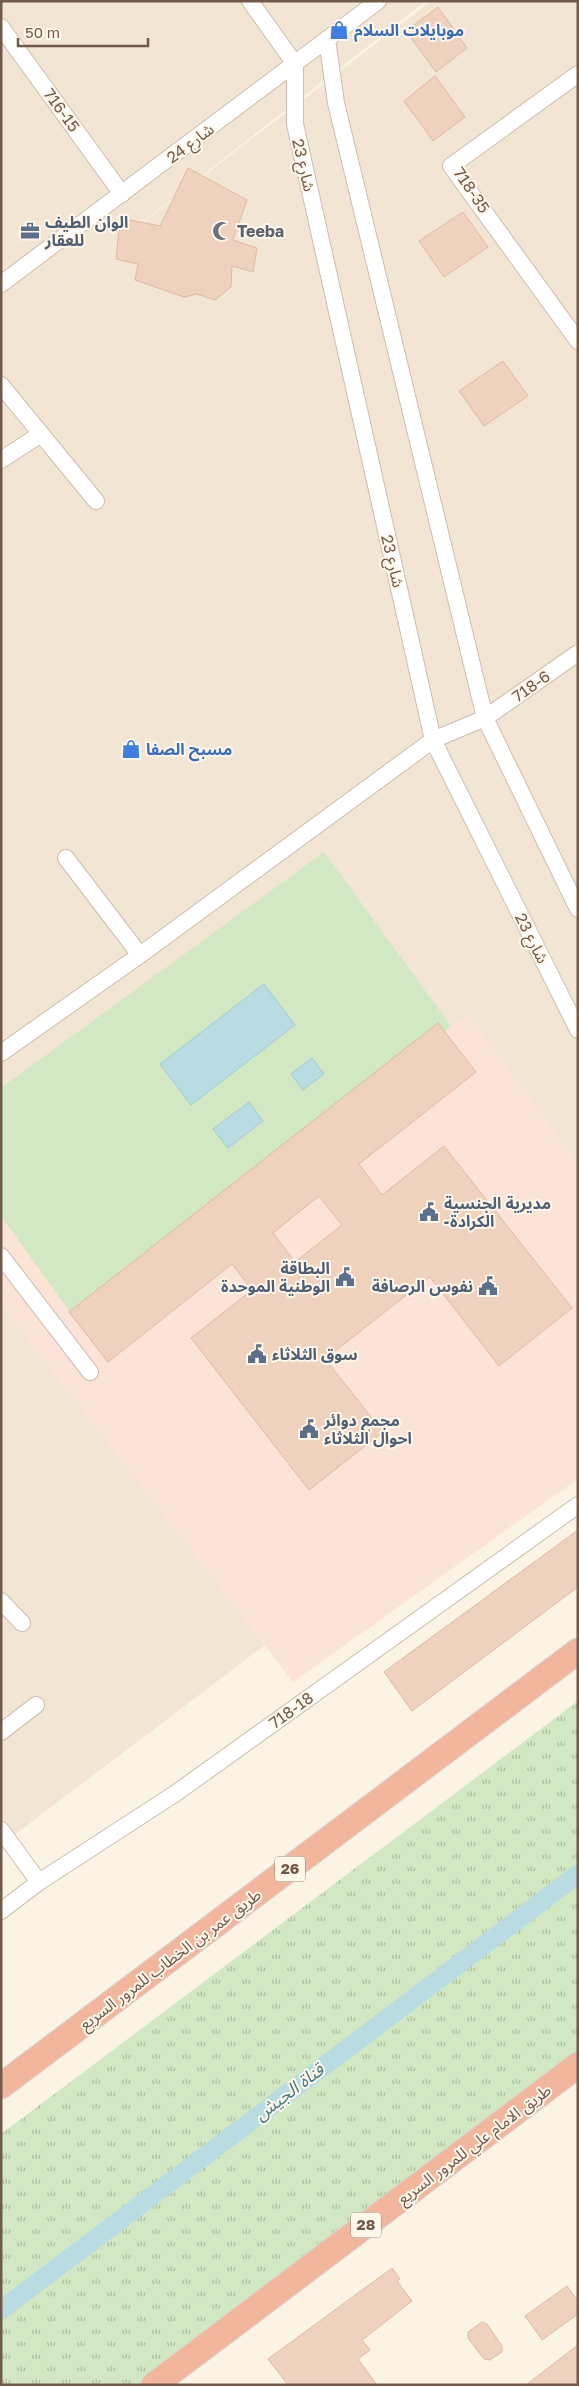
<svg xmlns="http://www.w3.org/2000/svg" width="579" height="2386" font-family="'Golos Text','Noto Sans Arabic',sans-serif">
	<defs>
		<pattern id="grass-tufts" width="24" height="20" patternUnits="userSpaceOnUse" patternTransform="scale(1.25)"><rect width="24" height="20" fill="#d1e8c3"/><path d="M3 7l-1-3M5 7V3M7 7l1-3M15 17l-1-3M17 17v-4M19 17l1-3" fill="none" stroke="#aebfa0"/></pattern>
	</defs>
	<rect width="100%" height="100%" fill="#fbf3e4"/>
	<path fill="#f2e5d3" d="M1,1h425l-385,300 390,-300h147v1407l-577,437z"/>
	<path fill="#fbe3d8" d="M468,1014l110,149v316l-285,203 -292,-377v-89l70,96z"/>
	<path fill="url(#grass-tufts)" d="M578,1701v354l-436,330h-141v-251z"/>
	<path fill="#d1e8c3" d="M324,852l127,174 -381,286 -69,-96v-128z"/>
	<path fill="#b9dce3" stroke="#a0cbd5" d="M264,984l31,41 -104,80 -31,-41z
		M312,1058l12,16 -21,16 -12,-16z
		M249,1102l14,19 -35,27 -15,-19z"/>
	<g fill="none" stroke-linecap="round" stroke-linejoin="round">
		<path stroke="#b9dce3" stroke-width="19" d="M1,2310l577,-436"/>
	</g>
	<path fill="#efd2bd" stroke="#e1b99e" fill-rule="evenodd" d="M438,7l29,41 -31,24 -30,-41z
		M435,76l30,41 -32,24 -29,-40z
		M188,168l59,32 -14,40 24,8 -4,24 -21,-6 -1,21 -16,13 -18,-6 -13,3 -49,-17 3,-16 -22,-5 4,-41 40,8z
		M463,212l25,35 -44,30 -25,-36z
		M503,361l25,35 -44,30 -25,-35z
		M438,1023l38,49 -117,92 23,31 62,-49 128,162 -73,58 -69,-89 -2,1 -103,81 58,73 -74,58 -118,-152 61,-48 -20,-26 -124,98 -39,-50zM319,1196l23,29 -47,37 -22,-29z
		M578,1530v57l-166,124 -28,-39z
		M392,2268l8,11 -3,2 15,20 -50,39 8,10 -12,9 19,26h-89l-20,-26z
		M567,2286l11,15v13l-36,26 -17,-24z
		M482,2322l5,2 15,22v6l-12,8 -6,-1 -16,-21v-6z
		M578,2345v40h-52z"/>
	<g fill="none" stroke-linecap="round" stroke-linejoin="round">
		<g stroke="#cebdae" stroke-width="18">
			<path id="minor" d="M250,1l45,63v60l138,616 145,290
				M1,27l121,167
				M327,39l9,64 149,615 93,191
				M578,74l-127,92 127,175
				M1,284l377,-283
				M1,385l95,116
				M1,460l40,-26
				M66,858l74,97
				M1,1053l139,-98 293,-215 52,-22 93,-65
				M1,1256l89,116
				M1,1601l21,22
				M1,1732l35,-27
				M1,1830l38,52
				M1,1911l38,-29 137,-89 402,-288"/>
		</g>
		<g stroke="#dad4d0" stroke-width="27">
			<path id="highway" d="M1,2086l577,-435
				M154,2385l424,-320"/>
		</g>
		<use href="#minor" stroke="#fff" stroke-width="16"/>
		<use href="#highway" stroke="#f2b69d" stroke-width="25"/>
	</g>
	<defs>
		<g id="shop-bare" transform="scale(1.5)"><path d="M-5-2.5h2.3a2.7 3.5 0 0 1 5.4 0H5L5.5 6h-11ZM-1.5-2.5h3a1.5 2.3 0 0 0-3 0Z" fill="#3f7fe0" stroke="#fef7ea" stroke-width="2.5" paint-order="stroke"/></g>
		<g id="office-bare" transform="scale(1.5)"><path d="M-6-3h4V-5.5h4V-3h4V5H-6ZM-1-4.5V-3h2v-1.5ZM-6 0V1H6V0Z" fill="#5c6f8a" stroke="#fef7ea" stroke-width="2.5" paint-order="stroke"/></g>
		<g id="mosque-bare" transform="scale(1.5)"><path d="M3.5-4.9A6 6 0 1 0 3.5 4.9A5 5 0 1 1 3.5-4.9Z" fill="#6b7280" stroke="#fef7ea" stroke-width="2.5" paint-order="stroke"/></g>
		<g id="civic-bare" transform="scale(1.5)"><path d="M-.6-6.5H3V-4.5H.6V-3L4-1V1h2V6H-6V1h2V-1L-.6-3ZM-1.2 2.5V6h2.4V2.5Z" fill="#5c6f8a" stroke="#fef7ea" stroke-width="2.5" paint-order="stroke"/></g>
	</defs>
	<g fill-rule="evenodd">
		<use href="#shop-bare" x="339" y="30"/>
		<use href="#office-bare" x="30" y="231"/>
		<use href="#mosque-bare" x="222" y="231"/>
		<use href="#shop-bare" x="131" y="749"/>
		<use href="#civic-bare" x="429" y="1212"/>
		<use href="#civic-bare" x="345" y="1277"/>
		<use href="#civic-bare" x="488" y="1286"/>
		<use href="#civic-bare" x="257" y="1354"/>
		<use href="#civic-bare" x="309" y="1429"/>
	</g>
	<g text-anchor="middle" stroke-width="4" stroke-linejoin="round" paint-order="stroke">
		<g fill="#fef7ea" stroke="#9c897b" stroke-width="1">
			<rect x="275" y="1856.5" width="30" height="25" rx="4"/>
			<rect x="351" y="2212.5" width="30" height="25" rx="4"/>
		</g>
		<g font-size="15" font-weight="bold" fill="#725a4b">
			<text x="290" y="1874">26</text>
			<text x="366" y="2230">28</text>
		</g>
		<g font-size="16" font-weight="bold" fill="#366cbe" stroke="#fef7ea" text-anchor="start">
			<text x="354" y="36">موبايلات السلام</text>
			<text x="146" y="755">مسبح الصفا</text>
		</g>
		<g font-size="16" fill="#725a4b" stroke="#fef7ea">
			<text transform="translate(62 110) rotate(54)" y="6">716-15</text>
			<text transform="translate(190 143) rotate(-37)" y="6">شارع 24</text>
			<text transform="translate(304 165) rotate(77)" y="6">شارع 23</text>
			<text transform="translate(472 190) rotate(56)" y="6">718-35</text>
			<text transform="translate(393 561) rotate(77)" y="6">شارع 23</text>
			<text transform="translate(531 686) rotate(-35)" y="6">718-6</text>
			<text transform="translate(532 938) rotate(63)" y="6">شارع 23</text>
			<text transform="translate(291 1710) rotate(-36)" y="6">718-18</text>
			<text transform="translate(170 1959) rotate(-37)" y="6">طريق عمر بن الخطاب للمرور السريع</text>
			<text transform="translate(474 2144) rotate(-37)" y="6">طريق الامام علي للمرور السريع</text>
		</g>
		<g font-size="16" font-weight="bold" fill="#4e5e75" stroke="#fef7ea" text-anchor="start">
			<text x="45" y="228">الوان الطيف<tspan x="45" dy="18">للعقار</tspan></text>
			<text x="444" y="1209">مديرية الجنسية<tspan x="444" dy="18">-الكرادة</tspan></text>
			<text x="330" y="1274" text-anchor="end">البطاقة<tspan x="330" dy="18">الوطنية الموحدة</tspan></text>
			<text x="473" y="1292" text-anchor="end">نفوس الرصافة</text>
			<text x="272" y="1360">سوق الثلاثاء</text>
			<text x="324" y="1426">مجمع دوائر<tspan x="324" dy="18">احوال الثلاثاء</tspan></text>
		</g>
		<g font-size="16" font-weight="bold" fill="#5b616d" stroke="#fef7ea" text-anchor="start">
			<text x="237" y="237">Teeba</text>
		</g>
		<g font-size="18" font-style="italic" fill="#467885" stroke="#fef7ea">
			<text transform="translate(289 2092) rotate(-37)" y="6">قناة الجيش</text>
		</g>
	</g>
	<rect width="579" height="2386" fill="none" stroke="#725a4b" stroke-width="5"/>
	<path d="M18 38v8h130v-8" fill="none" stroke="#725a4b" stroke-width="2.5"/>
	<text x="25" y="38" font-size="15" fill="#725a4b" stroke="#fef7ea" stroke-width="4" paint-order="stroke">50 m</text>
</svg>
